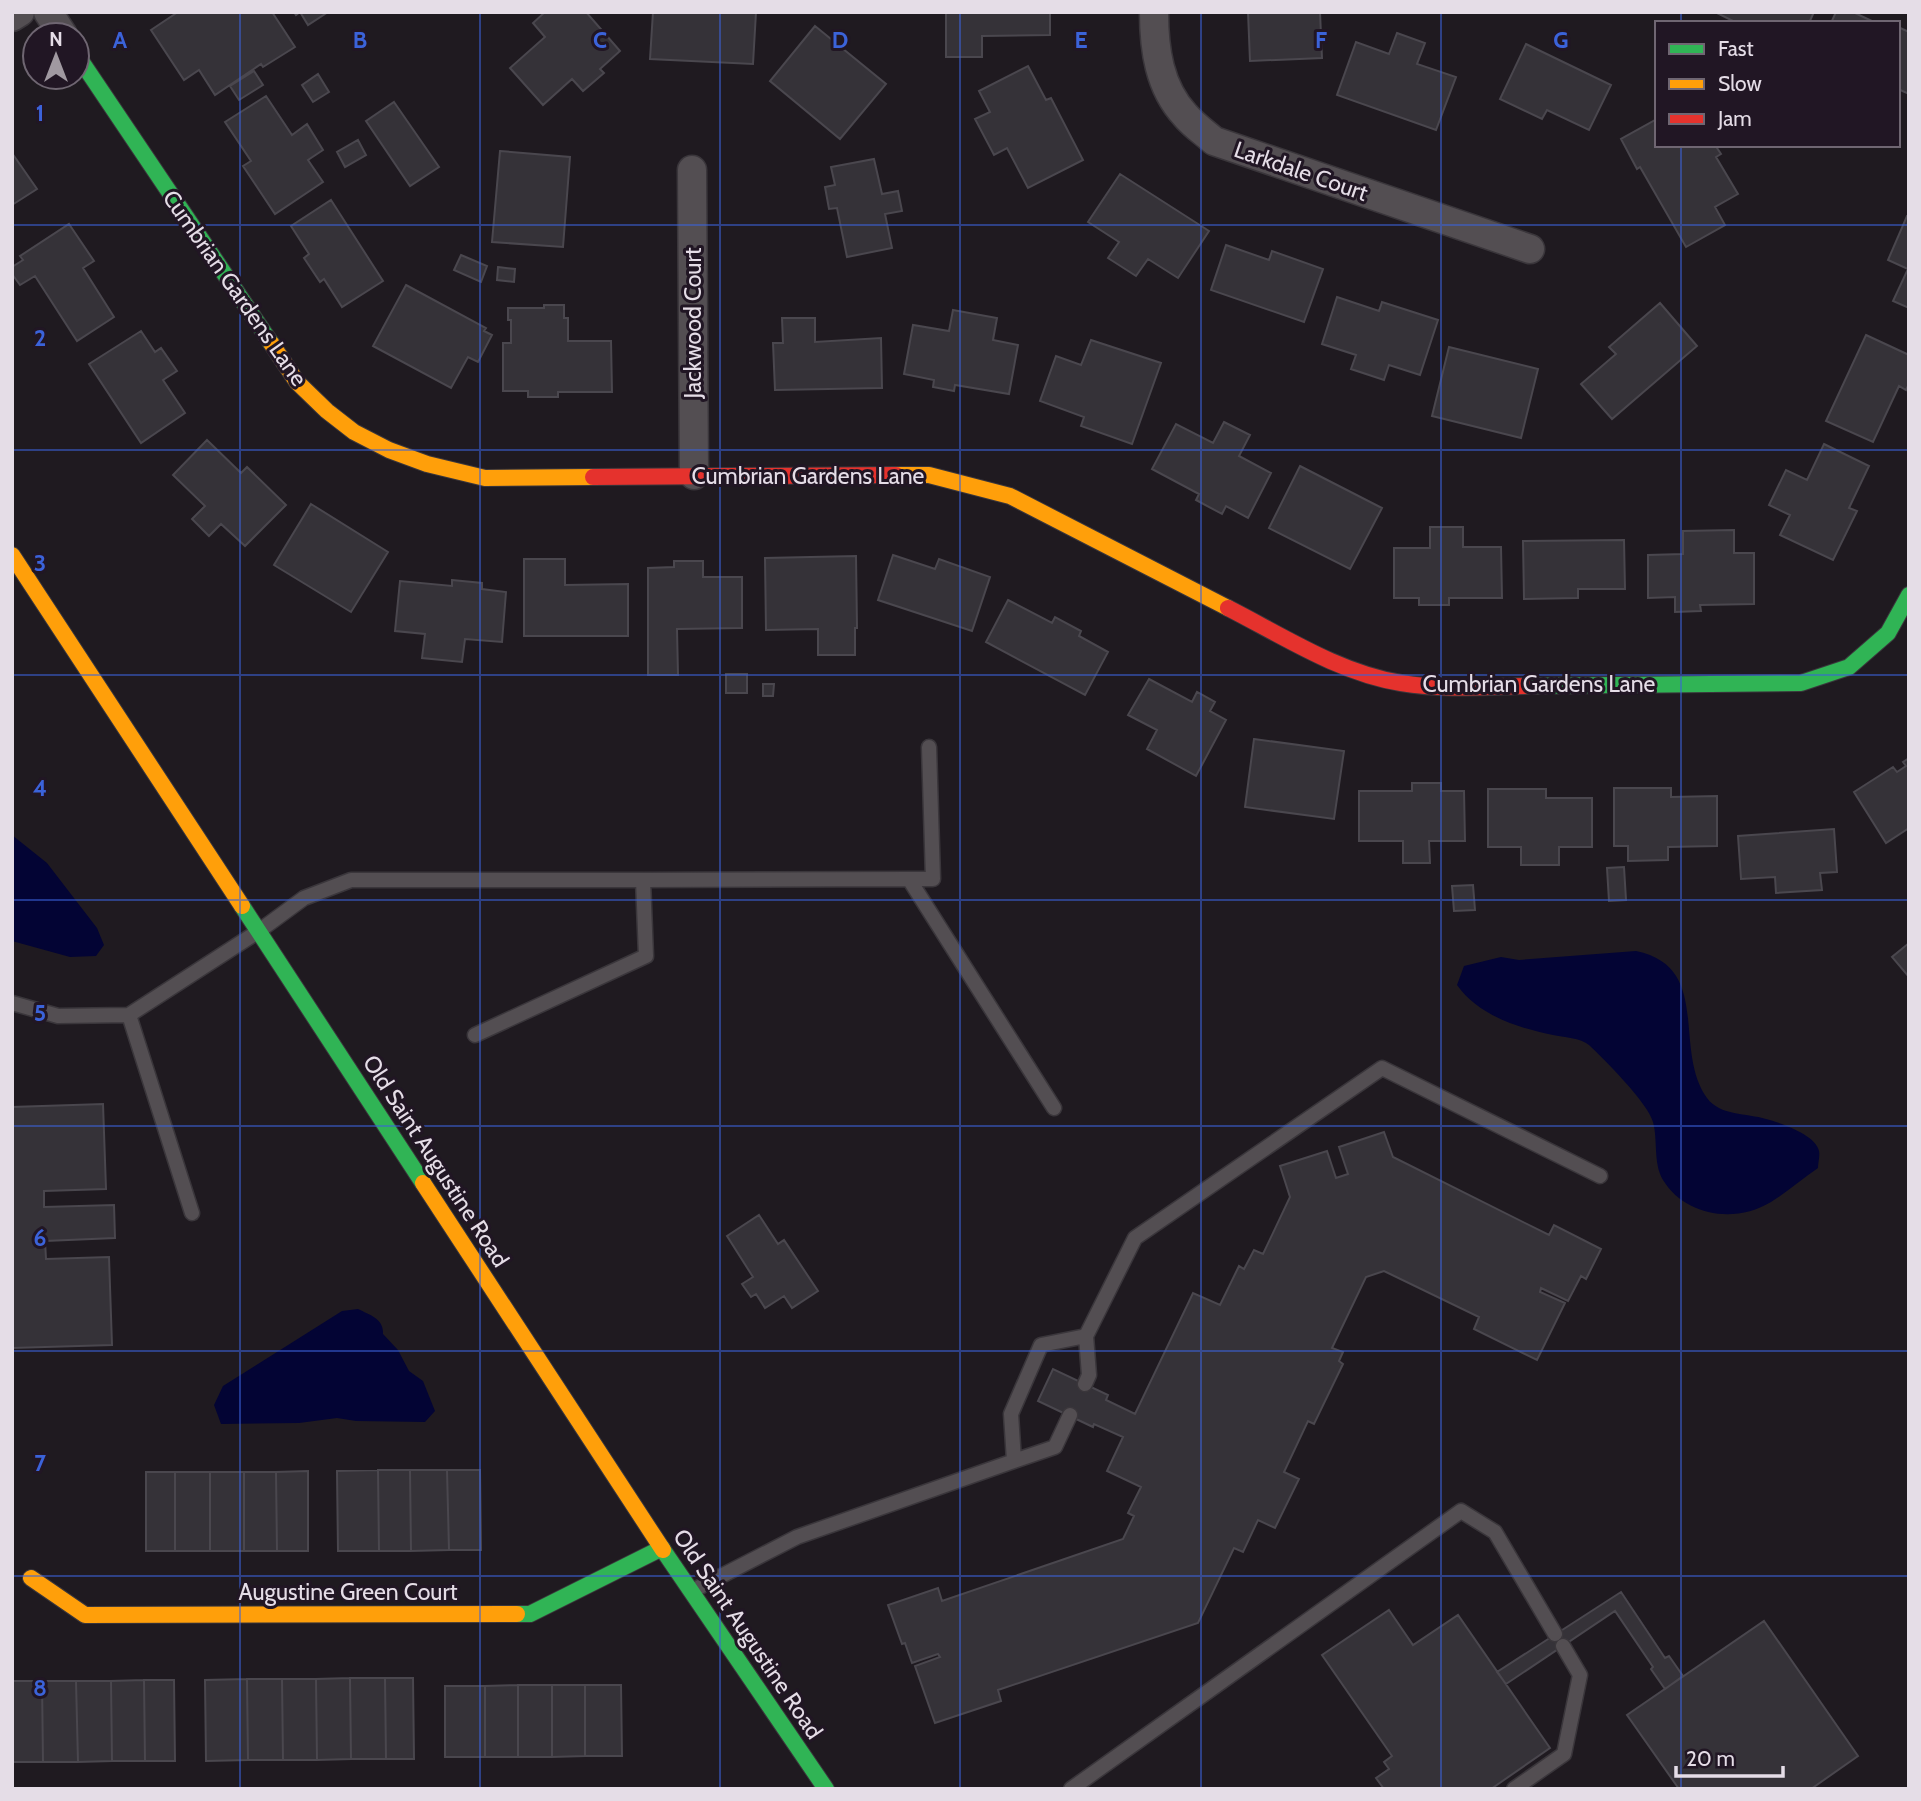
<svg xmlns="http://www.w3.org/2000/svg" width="1921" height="1801" font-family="Cabin,sans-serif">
	<rect width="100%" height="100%" fill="#1f1a20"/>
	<path fill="#030434" d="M12,835l35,28 50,65 7,17 -8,11 -26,1 -58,-16z
		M1636,951c77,16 36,98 71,147 13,18 40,15 59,21 15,4 50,16 53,32 1,5 -1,12 -1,17 -16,11 -31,24 -47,34 -36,22 -86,14 -108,-22 -10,-17 -5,-40 -10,-58 -5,-19 -49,-63 -64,-77 -8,-7 -26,-8 -36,-10 -35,-7 -75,-20 -96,-50l7,-19 37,-9 18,3z
		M358,1309c12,6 26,10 25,25l15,16 11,21 14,10 12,30 -10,11 -69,-1 -19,-3 -38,5 -78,1 -7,-19 9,-19 119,-75z"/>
	<path fill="#353238" stroke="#4a474e" stroke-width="2" d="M178,12h94l23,35 -32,20 -2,-3 -46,31 -16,-25 -15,10 -33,-50z
		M294,12h34l-20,13 -8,-13 -4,3z
		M545,12h41l34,39 -20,18 4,4 -21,18 -11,-12 -29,26 -33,-37 35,-31 -12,-14z
		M653,12h103l-3,52 -103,-5z
		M946,12h104v23l-68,1v21h-36z
		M1248,12h72l2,46 -72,3z
		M1715,12h99l-5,11h-72z
		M1836,12h17l23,11h-45z
		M815,26l71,58 -46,55 -70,-58z
		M1898,27l11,5v62l-11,-5z
		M1397,33l28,10 -8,21 39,13 -20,53 -99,-35 19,-53 33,12z
		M1526,44l85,41 -22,45 -42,-20 -5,9 -42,-20z
		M1028,66l18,34 5,-2 32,62 -55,28 -21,-40 -13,7 -19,-36 15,-7 -11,-21z
		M254,71l9,14 -24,15 -9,-14z
		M318,74l11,18 -16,10 -11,-17z
		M266,96l26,39 15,-11 16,26 -15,10 15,22 -48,32 -32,-48 8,-5 -26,-39z
		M394,102l45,65 -29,19 -44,-65z
		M1657,119v26h58l6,9 -5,3 22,37 -23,13 10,18 -39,22 -46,-80 -3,2 -16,-30z
		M358,140l8,15 -21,12 -8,-15z
		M500,151l70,6 -7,90 -71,-5z
		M12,153l25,36 -25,16z
		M874,159l8,35 16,-3 4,20 -17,3 7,34 -45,9 -10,-49 -8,1 -4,-22 10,-2 -4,-18z
		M1120,174l89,57 -31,47 -30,-19 -12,17 -28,-18 11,-16 -31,-20z
		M331,200l52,81 -41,26 -18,-28 -4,3 -16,-24 5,-4 -18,-28z
		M1907,216h2v92l-16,-7 15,-32 -20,-9z
		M69,224l25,37 -11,7 31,49 -37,24 -42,-65 -15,9 -8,-11v-7l11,-7 -3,-4z
		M1226,245l43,15 3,-9 51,18 -19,53 -93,-32z
		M461,255l26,11 -6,16 -27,-12z
		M498,267l17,2 -1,13 -17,-2z
		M406,285l80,43 -2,3 8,4 -14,27 -10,-5 -17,31 -78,-42z
		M1337,297l42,14 3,-9 56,18 -18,55 -31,-10 -5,15 -33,-11 5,-14 -34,-11z
		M1660,303l37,43 -85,73 -31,-35 35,-30 -7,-7z
		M544,305h20v13h4v23h43l1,51h-54v5h-30v-6h-25v-48h8v-23h-3v-12h36z
		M953,310l44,8 -4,22 25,5 -9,49 -54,-9 -1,6 -21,-4 1,-7 -30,-6 9,-49 36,6z
		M782,318h33v24l66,-4 1,50 -107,2 -2,-47h10z
		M141,331l14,21 6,-4 16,23 -14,9 22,33 -44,30 -52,-79z
		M1866,335l43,20v29l-3,6 -7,-4 -26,56 -47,-21z
		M1091,340l70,23 -29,81 -51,-18 3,-9 -44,-16 16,-45 25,9z
		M1449,347l89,22 -17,69 -89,-22z
		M1224,422l26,13 -11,21 32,17 -23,45 -22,-12 -4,8 -26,-14 3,-6 -47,-25 24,-45 37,19z
		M207,440l34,33 6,-6 39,38 -41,41 -24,-22 -12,12 -17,-17 13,-13 -32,-31z
		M1824,444l45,22 -20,42 8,3 -24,49 -53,-25 10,-20 -21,-10 17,-35 21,10z
		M1300,466l82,42 -32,61 -81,-41z
		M311,504l77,48 -37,60 -77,-47z
		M1430,527h33v20h38l1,51h-53v7h-30v-7h-25v-50h36z
		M1734,530v23h20v51l-54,1 1,6 -26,1v-15l-27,1v-43l35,-1v-23z
		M1624,540l1,49h-47v9l-54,1 -1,-58z
		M893,555l42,14 4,-10 51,18 -18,54 -94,-31z
		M856,556l1,72h-2v27h-37v-26l-52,1 -1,-72z
		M524,559h41v26l63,-1v52h-104z
		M674,561h29v16h39v51l-65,1 1,46h-30v-107l26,-1z
		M452,580l30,3v6l24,3 -4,50 -37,-3 -3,23 -40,-4 3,-24 -30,-3 5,-50 52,5z
		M1008,600l44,23 3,-6 26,14 -2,5 29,16 -23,43 -99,-53z
		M726,674h21v19h-21z
		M1149,679l43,23 5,-10 18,10 -5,9 16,9 -30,56 -49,-27 10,-19 -29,-15z
		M763,684h11l-1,12h-10z
		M1254,739l90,12 -10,68 -89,-12z
		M1909,758v70l-23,15 -32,-51 39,-25 4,5 9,-6 -3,-4z
		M1412,783h29v8h23l1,50h-36l1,22h-27v-22h-44v-50h53z
		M1614,788h57v9l46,-1v50l-49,1v13l-40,1v-15h-14z
		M1488,789h58v9h46v49h-33v18h-38v-18h-33z
		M1834,829l3,43 -17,1 2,17 -46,3 -1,-16 -34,2 -3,-43z
		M1624,867l2,33 -17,1 -2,-33z
		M1473,885l2,25 -21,1 -2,-25z
		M1909,943v34l-17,-20z
		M103,1104l3,85 -62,2v16l70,-2 1,33 -70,3 1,18 63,-2 3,88 -100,3v-241z
		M1384,1132l9,25 156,78 5,-10 47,24 -15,30 -5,-3 -13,25 -27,-13 -1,4 25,11 -28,57 -63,-31 5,-12 -95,-46 -18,6 -34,71 11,4 -4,9 4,3 -29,60 -6,-3 -24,51 15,7 -24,49 -17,-8 -15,32 -9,-4 -36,75 -200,67 3,11 -66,22 -20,-57 25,-9 -2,-3 -26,9 -7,-20 -3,1 -14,-39 50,-17 4,13 181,-62 11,-23 -6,-3 13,-26 -34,-16 16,-34 -29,-13 -1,3 -55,-26 15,-32 55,26 -2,5 29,14 58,-121 27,12 19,-39 5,3 10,-19 9,4 27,-57 -10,-31 47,-15 9,27 12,-4 -9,-27z
		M759,1215l19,29 6,-4 34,51 -26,17 -8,-12 -19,12 -9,-14 -5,3 -9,-13 11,-7 -26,-41z
		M378,1470l1,81h-41l-1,-80z
		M378,1470h32l1,81h-32z
		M410,1470h37l2,80 -38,1z
		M447,1470h33l1,80h-32z
		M308,1471v80h-31l-1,-79z
		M146,1472h29v79h-29z
		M175,1472h35v79h-35z
		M210,1472h34v79h-34z
		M244,1472h32l1,79h-33z
		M1621,1592l44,66 4,-2 14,20 -18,13 -14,-20 2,-2 -38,-56 -109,73 -9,-12z
		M1389,1610l24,35 45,-30 92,133 -59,41h-107l-8,-11 13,-9 -5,-7 8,-6 -70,-101z
		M1764,1621l94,135 -47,33h-132l-52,-74z
		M350,1678h35l1,81h-35z
		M350,1678l1,81 -34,1 -1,-81z
		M385,1678h28l1,81h-28z
		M247,1679h35l1,81h-35z
		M247,1679l1,81 -42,1 -1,-81z
		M282,1679h34l1,81h-34z
		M144,1680h30l1,81h-30z
		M144,1680l1,81h-33l-1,-80z
		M12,1681h30l1,81h-31z
		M42,1681h34l2,81h-35z
		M76,1681h35l1,80 -34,1z
		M518,1685v72h-33v-71z
		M518,1685h34v72h-34z
		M552,1685h33v71l-33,1z
		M585,1685h36l1,71h-37z
		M445,1686h40v71h-40z"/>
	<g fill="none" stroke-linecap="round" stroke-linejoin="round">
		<g stroke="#3a363b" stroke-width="17">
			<path id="lane" d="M909,879h24l-4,-132
				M12,1003l46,13 71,-1 130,-84 45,-33 47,-18h292
				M129,1015l63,198
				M475,1035l171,-79 -3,-76 266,-1 145,229
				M1085,1384l4,-9 -3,-39
				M1014,1461l41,-14 15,-32
				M692,1591l105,-54 217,-76 -3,-47 30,-69 45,-9 49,-98 247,-170 218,108
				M1071,1789l390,-278 34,21 60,102
				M1514,1789l50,-35 16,-79 -17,-29"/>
		</g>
		<g stroke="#3a363b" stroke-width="31">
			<path id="street" d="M48,12l15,23
				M1154,12c0,37 5,75 31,103 8,10 19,17 29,26l316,108
				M12,17l8,-5
				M692,170l2,305"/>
		</g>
		<g stroke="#3a363b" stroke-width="18">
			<path id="fast" d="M77,55l194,288
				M1525,686l276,-3 48,-16 39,-34 21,-38
				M242,906l181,277
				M663,1550l163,239
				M517,1614h13l132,-66"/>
		</g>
		<g stroke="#3a363b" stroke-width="18">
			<path id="slow" d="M271,343l26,39 30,29 27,21 35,18 38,14 58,14 108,-1
				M896,475h33l81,21 218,112
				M12,555l230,351
				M423,1183l240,367
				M31,1578l54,37 432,-1"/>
		</g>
		<g stroke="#3a363b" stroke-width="18">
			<path id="jam" d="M593,477l303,-2
				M1228,608c55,28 111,65 173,75 41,7 83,4 124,3"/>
		</g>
		<use href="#lane" stroke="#534e52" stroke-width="14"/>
		<use href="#street" stroke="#534e52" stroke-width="28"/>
		<use href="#fast" stroke="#30b455" stroke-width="16"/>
		<use href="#slow" stroke="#ff9f0a" stroke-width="16"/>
		<use href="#jam" stroke="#e5322d" stroke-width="16"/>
	</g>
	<path fill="none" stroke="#3b63da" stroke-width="2" stroke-opacity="0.55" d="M240,12v1777M480,12v1777M720,12v1777M960,12v1777M1201,12v1777M1441,12v1777M1681,12v11M1681,145v1644M12,225h1897M12,450h1897M12,675h1897M12,900h1897M12,1126h1897M12,1351h1897M12,1576h1897"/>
	<g text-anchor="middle" stroke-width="6" stroke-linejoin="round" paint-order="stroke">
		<g font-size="23" fill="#e5dde7" stroke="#211624">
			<text transform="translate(1301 171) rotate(19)" y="8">Larkdale Court</text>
			<text transform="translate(235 288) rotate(55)" y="8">Cumbrian Gardens Lane</text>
			<text transform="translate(693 323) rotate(-90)" y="8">Jackwood Court</text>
			<text x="808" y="484">Cumbrian Gardens Lane</text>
			<text x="1539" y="692">Cumbrian Gardens Lane</text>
			<text transform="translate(436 1161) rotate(57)" y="8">Old Saint Augustine Road</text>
			<text x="348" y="1600">Augustine Green Court</text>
			<text transform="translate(748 1634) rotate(56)" y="8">Old Saint Augustine Road</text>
		</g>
	</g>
	<g font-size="23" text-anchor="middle" font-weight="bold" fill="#3b63da" stroke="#211624" stroke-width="6" stroke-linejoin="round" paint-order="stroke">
		<text x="120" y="48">A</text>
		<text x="360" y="48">B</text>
		<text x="600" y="48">C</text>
		<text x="840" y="48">D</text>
		<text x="1081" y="48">E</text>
		<text x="1321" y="48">F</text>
		<text x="1561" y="48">G</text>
		<text x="40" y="121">1</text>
		<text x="40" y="346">2</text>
		<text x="40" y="571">3</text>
		<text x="40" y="796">4</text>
		<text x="40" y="1021">5</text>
		<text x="40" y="1246">6</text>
		<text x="40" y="1471">7</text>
		<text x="40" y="1696">8</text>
	</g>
	<rect width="1921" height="1801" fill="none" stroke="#e5dde7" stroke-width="28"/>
	<rect x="1655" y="21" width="245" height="126" fill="#211624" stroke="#6f6672" stroke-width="2"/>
	<rect x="1669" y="44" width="35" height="10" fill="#30b455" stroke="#6f6672" stroke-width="2"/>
	<text x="1718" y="56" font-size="21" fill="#e5dde7">Fast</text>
	<rect x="1669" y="79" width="35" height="10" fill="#ff9f0a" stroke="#6f6672" stroke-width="2"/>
	<text x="1718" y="91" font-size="21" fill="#e5dde7">Slow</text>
	<rect x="1669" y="114" width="35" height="10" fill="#e5322d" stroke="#6f6672" stroke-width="2"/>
	<text x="1718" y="126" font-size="21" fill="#e5dde7">Jam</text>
	<g transform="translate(56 56)"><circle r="33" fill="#211624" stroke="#6f6672" stroke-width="2"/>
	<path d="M0-5L12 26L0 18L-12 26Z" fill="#a099a1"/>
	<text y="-10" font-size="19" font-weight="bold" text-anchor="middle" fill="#e5dde7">N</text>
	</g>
	<path d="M1676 1766v10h107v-10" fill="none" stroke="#e5dde7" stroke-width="3.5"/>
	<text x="1686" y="1766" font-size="21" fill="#e5dde7" stroke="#211624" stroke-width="5" paint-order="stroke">20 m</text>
</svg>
